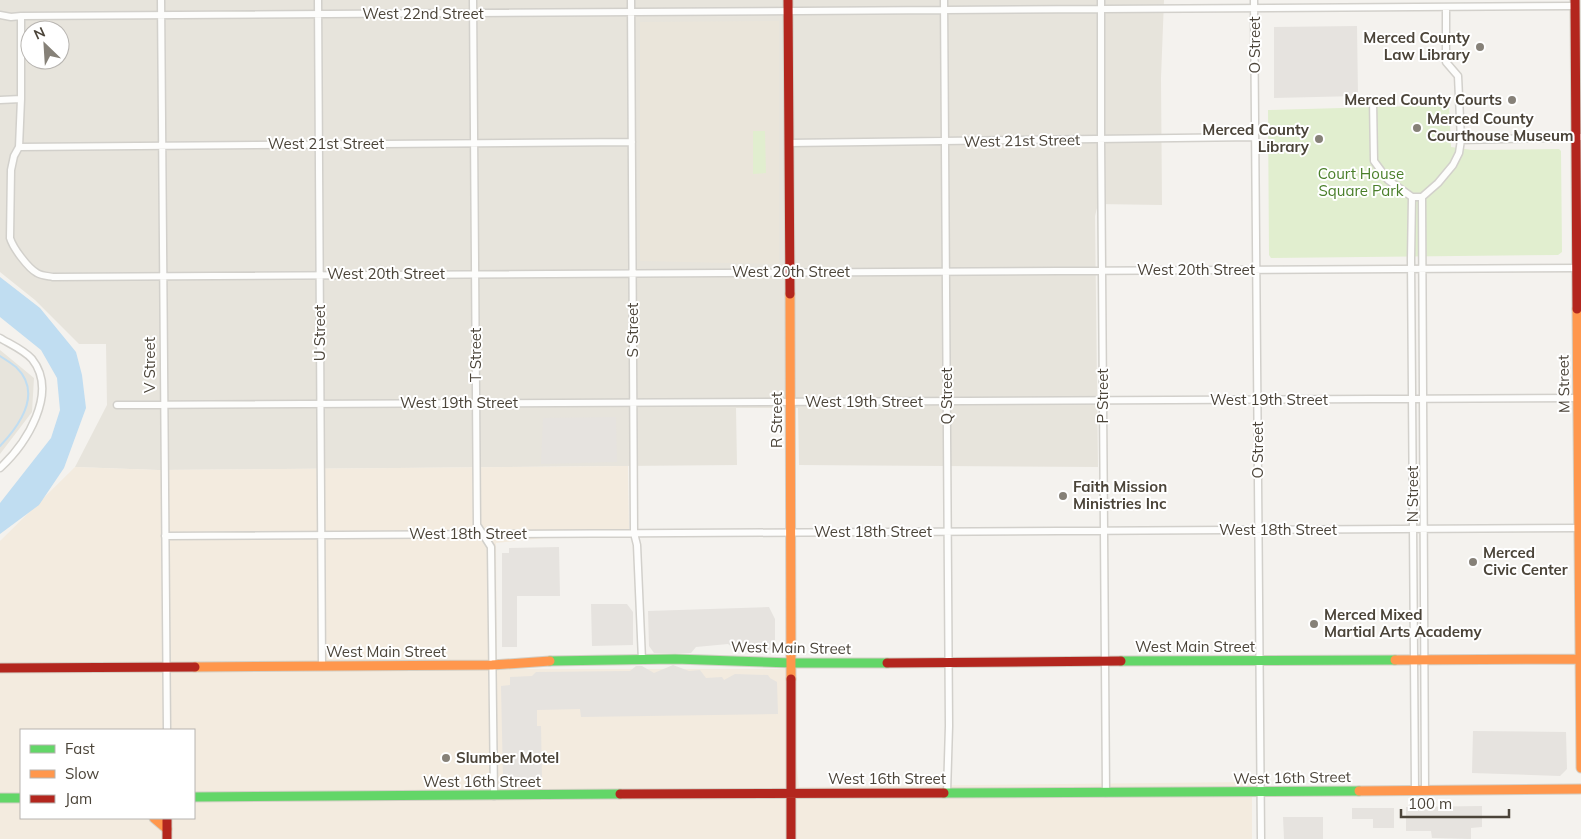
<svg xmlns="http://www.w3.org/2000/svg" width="1581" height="839" font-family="Mulish,sans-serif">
	<rect width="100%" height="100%" fill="#f4f2ee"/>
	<path fill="#e7e4dc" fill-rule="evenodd" d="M0,0h1164l-3,78 1,127 -64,-1 -3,12 3,251 -299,-2 -1,-57h-62l1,57 -579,5 -83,-3 32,-62 -1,-61h-27l-44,-44 -35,-28zM30,30h30v30h-30z
		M0,350l34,28 -2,34 -32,42z"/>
	<path fill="#f3ebdf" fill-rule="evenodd" d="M628,466l1,63 -133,14 1,126h289l13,118 453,-5v57h-1252v-298l75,-74 83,3zM21,730h173v88h-173z"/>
	<path fill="#eae5da" d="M779,21v243l-139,-3v-239z"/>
	<path fill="#e1eecf" d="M1449,105l2,42 21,3 87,-1 2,2 1,101 -4,3 -287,3 -2,-3 -1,-145z
		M753,131h12l1,42 -13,1z"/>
	<path fill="#e6e3df" d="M1357,26l1,70 -84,2v-71z
		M616,417l1,45 -76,2 2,-46z
		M559,547l1,49h-43v51h-15v-94h7v-5z
		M591,604h36l6,8v33l-41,1z
		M769,607l6,12v21l-4,9 -4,3 -31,-2 -8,-6 -32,3 -5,6h-37l-5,-7 -1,-35z
		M673,665l16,6 11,-1 6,8 16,-1 2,3 11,-6 33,1 2,3 7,4 1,32 -197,3 -1,-8 -43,1v16h4l1,53h-39l-2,-93 9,-1v-8l22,-1 4,-4 94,-1 6,-5h6l12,7z
		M1473,731l93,1 1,37 -7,7 -88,-3z
		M1482,806v21l-11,1v11l-39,-1 -1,-7h-25v-24z
		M1352,808h42v20h-21v-9h-21z
		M1283,817h40v22h-39z"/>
	<path fill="#c0ddf1" d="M0,277l40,31 36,44 6,23 4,33 -22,60 -25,37 -39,29v-31l51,-65 9,-28 -3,-32 -16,-28 -41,-33z"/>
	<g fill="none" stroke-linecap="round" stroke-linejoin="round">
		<path stroke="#c0ddf1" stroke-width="2" d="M0,356c5,3 11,7 16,11 27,26 4,58 -16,79"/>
		<g stroke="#d2d0cb" stroke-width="9">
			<path id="street" d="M161,0l6,730
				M318,0l4,666
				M473,0l4,525 14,22 3,249
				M631,0l3,533 3,12 5,115
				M944,0l5,726 -2,67
				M1101,0v140l5,653
				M1254,0l7,839
				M0,15l11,2 10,-1v83l-2,48 -5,9 -3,14 -1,68c3,10 18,30 27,35 5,3 11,3 16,4l1527,-9
				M21,16l1554,-10
				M0,100l21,-1
				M1373,100l1,61 14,19 24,17h10l16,-14 15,-18 6,-12 2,-13 -3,-64 -12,-14v-54
				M1461,140l120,-3
				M789,143l466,-6
				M19,147l613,-5
				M1412,197l-1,62 4,532
				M1422,197l3,593
				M0,338c10,6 24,12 32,21 27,34 -6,85 -32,109
				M117,405l1464,-7
				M165,536l1416,-8"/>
		</g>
		<g stroke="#d3cfc5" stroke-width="11">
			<path id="fast" d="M550,661l125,-2 116,4h96
				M1121,661l274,-1
				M944,793l415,-2
				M194,797l426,-3
				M0,798h21"/>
		</g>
		<g stroke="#d3cfc5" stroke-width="11">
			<path id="slow" d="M790,294l1,385
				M1577,309l4,459
				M1395,660l186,-1
				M195,667l297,-2 58,-4
				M1359,791l222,-2
				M154,818l13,11"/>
		</g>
		<g stroke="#d3cfc5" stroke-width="11">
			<path id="jam" d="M788,0l2,294
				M1575,0l2,309
				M887,663l234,-2
				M0,668l195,-1
				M791,679v160
				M620,794l324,-1
				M167,818v21"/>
		</g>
		<use href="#street" stroke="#fdfdfc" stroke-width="6"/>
		<use href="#fast" stroke="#63d668" stroke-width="9"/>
		<use href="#slow" stroke="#ff974d" stroke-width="9"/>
		<use href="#jam" stroke="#b3261e" stroke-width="9"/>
	</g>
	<g fill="#868178" stroke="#fff" stroke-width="2">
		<circle cx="1480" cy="47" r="5"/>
		<circle cx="1512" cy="100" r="5"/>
		<circle cx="1417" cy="128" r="5"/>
		<circle cx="1319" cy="139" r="5"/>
		<circle cx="1063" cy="496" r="5"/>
		<circle cx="1473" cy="562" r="5"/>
		<circle cx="1314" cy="624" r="5"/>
		<circle cx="446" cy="758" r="5"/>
	</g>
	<g text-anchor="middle" stroke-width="4" stroke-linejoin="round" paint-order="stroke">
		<g font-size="15" fill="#4b4439" stroke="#fff">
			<text x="423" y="19">West 22nd Street</text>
			<text transform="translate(1255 45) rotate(-90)" y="5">O Street</text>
			<text transform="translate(1022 141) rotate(-1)" y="5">West 21st Street</text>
			<text x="326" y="149">West 21st Street</text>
			<text x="1196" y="275">West 20th Street</text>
			<text x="791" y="277">West 20th Street</text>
			<text x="386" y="279">West 20th Street</text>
			<text transform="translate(633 330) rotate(-90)" y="5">S Street</text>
			<text transform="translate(320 333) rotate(-90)" y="5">U Street</text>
			<text transform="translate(476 355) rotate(-90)" y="5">T Street</text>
			<text transform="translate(150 365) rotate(-90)" y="5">V Street</text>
			<text transform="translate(1564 384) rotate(-91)" y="5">M Street</text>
			<text transform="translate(947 396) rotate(-90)" y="5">Q Street</text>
			<text transform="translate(1103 396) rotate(-90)" y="5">P Street</text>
			<text x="1269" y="405">West 19th Street</text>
			<text x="864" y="407">West 19th Street</text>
			<text x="459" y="408">West 19th Street</text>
			<text transform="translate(777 420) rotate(-90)" y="5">R Street</text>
			<text transform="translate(1258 450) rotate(-90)" y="5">O Street</text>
			<text transform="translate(1413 494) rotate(-90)" y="5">N Street</text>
			<text x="1278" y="535">West 18th Street</text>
			<text x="873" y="537">West 18th Street</text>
			<text x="468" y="539">West 18th Street</text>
			<text x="1195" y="652">West Main Street</text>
			<text transform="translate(791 648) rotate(1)" y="5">West Main Street</text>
			<text x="386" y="657">West Main Street</text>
			<text transform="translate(1292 778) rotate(-1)" y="5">West 16th Street</text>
			<text x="887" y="784">West 16th Street</text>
			<text x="482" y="787">West 16th Street</text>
		</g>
		<g font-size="15" font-weight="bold" fill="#4b4439" stroke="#fff" text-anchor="start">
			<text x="1470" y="43" text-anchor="end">Merced County<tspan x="1470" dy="17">Law Library</tspan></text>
			<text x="1502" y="105" text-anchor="end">Merced County Courts</text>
			<text x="1427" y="124">Merced County<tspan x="1427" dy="17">Courthouse Museum</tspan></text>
			<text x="1309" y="135" text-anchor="end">Merced County<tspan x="1309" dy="17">Library</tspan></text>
			<text x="1073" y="492">Faith Mission<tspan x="1073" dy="17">Ministries Inc</tspan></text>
			<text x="1483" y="558">Merced<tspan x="1483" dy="17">Civic Center</tspan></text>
			<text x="1324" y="620">Merced Mixed<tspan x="1324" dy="17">Martial Arts Academy</tspan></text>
			<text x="456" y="763">Slumber Motel</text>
		</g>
		<g font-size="15" fill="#4a7f2a" stroke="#fff">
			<text x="1361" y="179">Court House<tspan x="1361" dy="17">Square Park</tspan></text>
		</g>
	</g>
	<rect x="20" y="729" width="175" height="90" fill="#ffffff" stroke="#b7b4b0"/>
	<rect x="30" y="745" width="25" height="8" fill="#63d668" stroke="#b7b4b0"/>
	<text x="65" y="754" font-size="15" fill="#4b4439">Fast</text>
	<rect x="30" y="770" width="25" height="8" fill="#ff974d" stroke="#b7b4b0"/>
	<text x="65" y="779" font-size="15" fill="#4b4439">Slow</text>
	<rect x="30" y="795" width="25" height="8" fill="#b3261e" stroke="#b7b4b0"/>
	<text x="65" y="804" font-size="15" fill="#4b4439">Jam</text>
	<g transform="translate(45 45) rotate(335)"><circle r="24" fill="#ffffff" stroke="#b7b4b0"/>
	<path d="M0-4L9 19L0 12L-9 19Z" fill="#868178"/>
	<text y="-8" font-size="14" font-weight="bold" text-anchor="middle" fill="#4b4439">N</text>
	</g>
	<path d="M1401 809v8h108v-8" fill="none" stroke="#4b4439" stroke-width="2.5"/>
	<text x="1408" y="809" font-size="15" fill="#4b4439" stroke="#ffffff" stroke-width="4" paint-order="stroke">100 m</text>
</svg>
